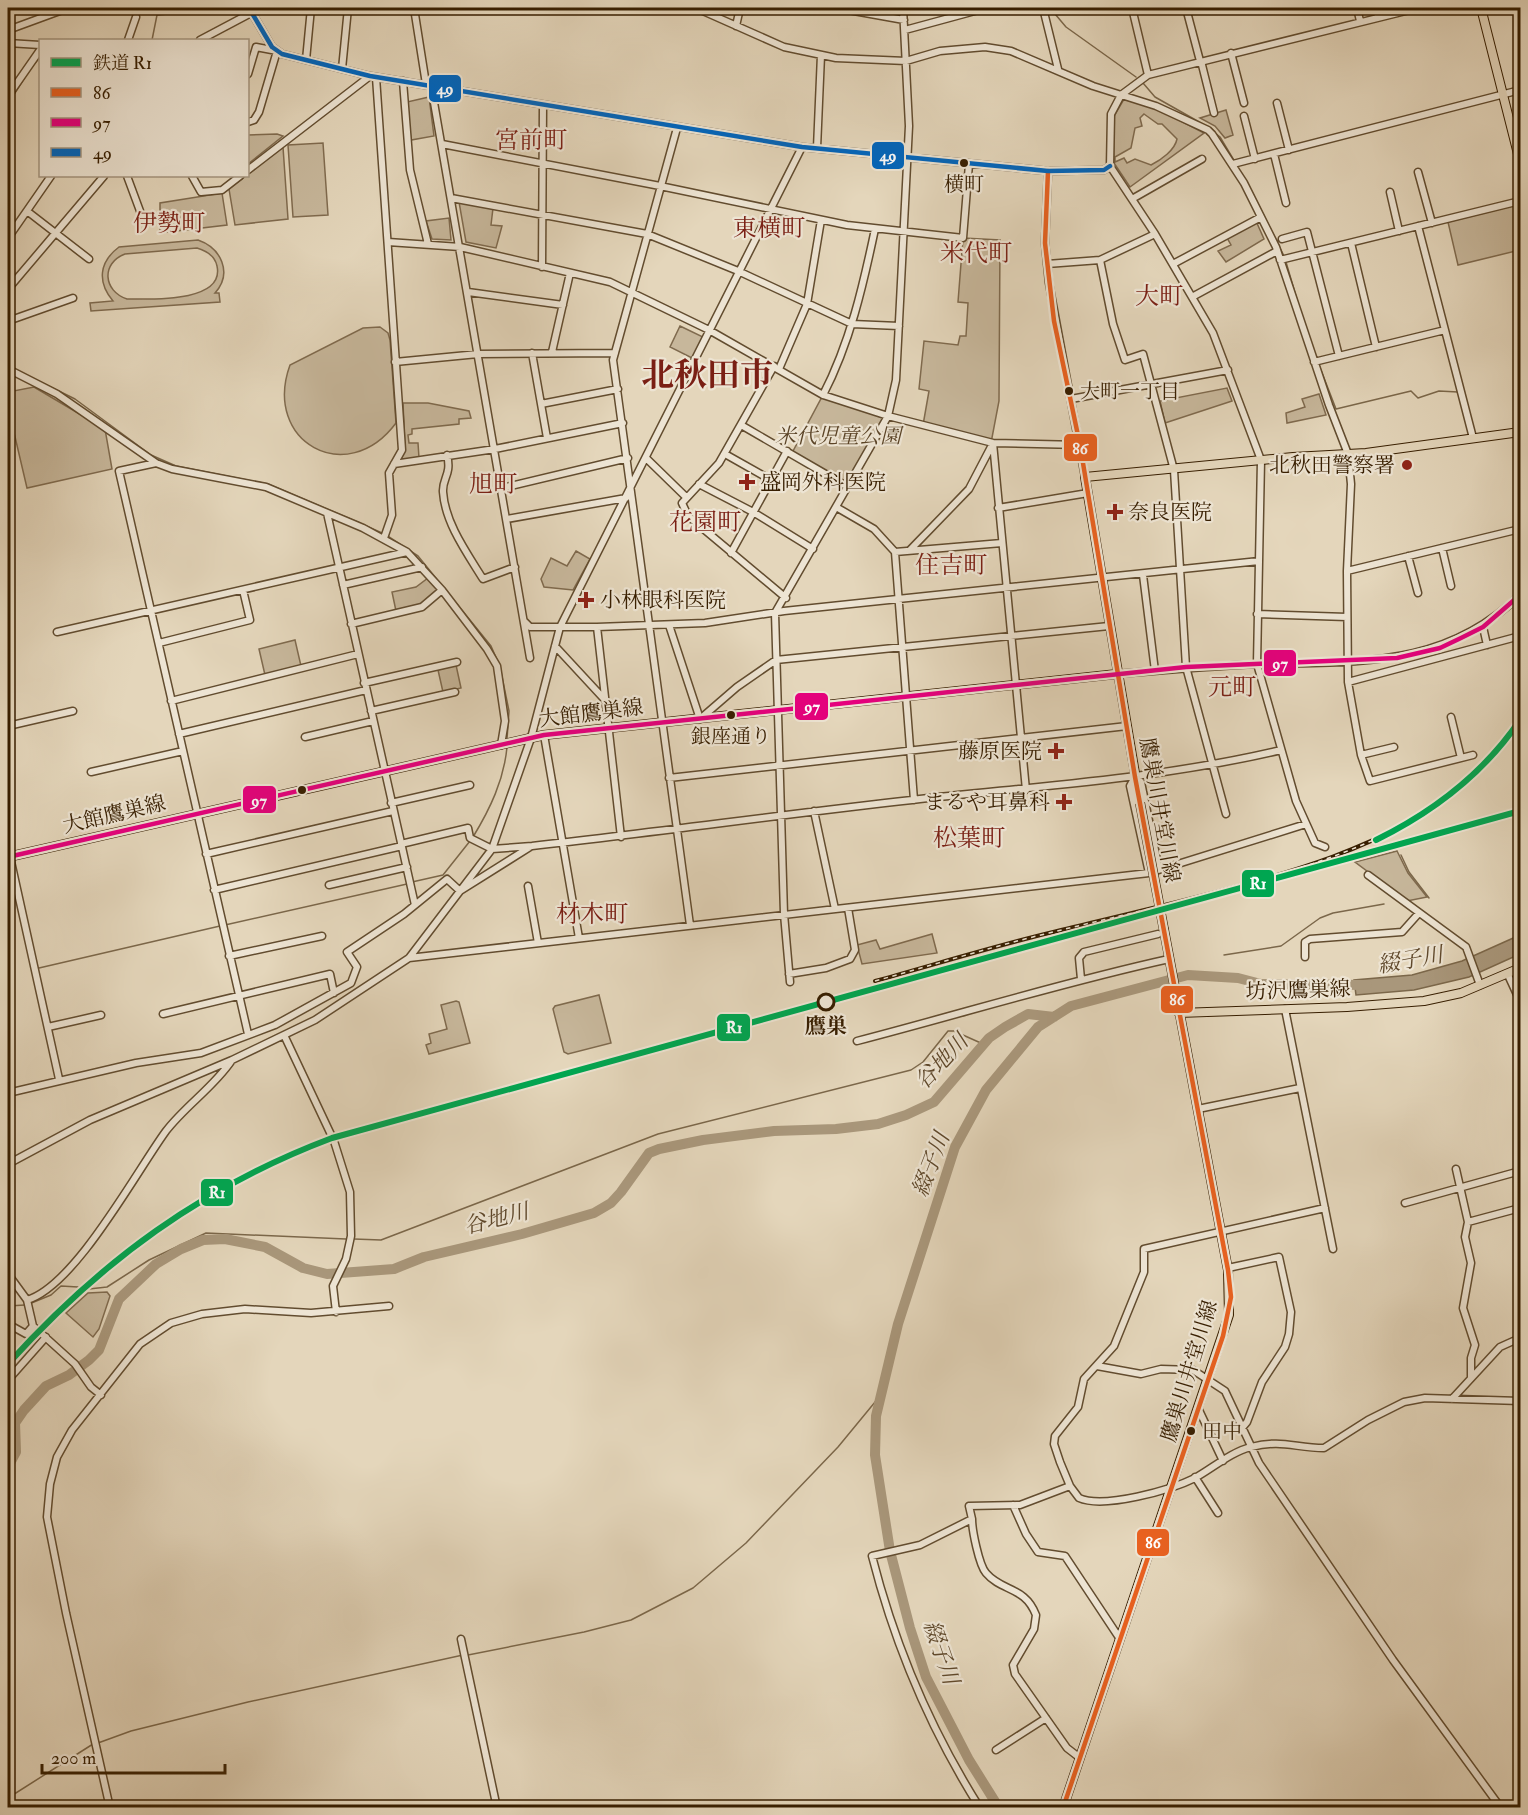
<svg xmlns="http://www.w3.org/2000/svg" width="1528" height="1815" font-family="'IM FELL Double Pica','Noto Serif JP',serif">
	<rect width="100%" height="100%" fill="#e4d6bb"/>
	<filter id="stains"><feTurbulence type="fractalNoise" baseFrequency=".00333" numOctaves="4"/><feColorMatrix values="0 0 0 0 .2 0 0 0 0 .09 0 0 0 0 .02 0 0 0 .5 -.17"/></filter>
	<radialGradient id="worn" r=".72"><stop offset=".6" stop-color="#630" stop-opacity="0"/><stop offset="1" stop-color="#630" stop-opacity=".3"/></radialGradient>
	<path fill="#c7b79b" stroke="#7f6a4e" stroke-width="1.5" fill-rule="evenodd" d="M429,97l5,39 -23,4 -4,-38z
		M1124,99l32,9 48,25 -74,54 -16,-24 -1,-45zM1144,114l14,10h4l15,15c-2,11 -16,21 -26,26l-16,-6 -8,4 -3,-5 -9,4v-5l16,-9 4,-20 7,-2 -2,-8z
		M1226,110l7,25 -8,3 -10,-12 -15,-8z
		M277,134l6,2 -35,28v-29z
		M323,143l5,72 -35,2 -5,-72z
		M283,147l5,72 -53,6 -6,-36z
		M222,193l5,32 -67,8v-30z
		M459,202l34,6 -2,17 11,1 -6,22 -30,-6z
		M1520,204v46l-62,15 -10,-43z
		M449,218l2,22 -19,-1 -6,-18z
		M1256,221l8,18 -38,23 -8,-11 13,-6 -5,-9z
		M963,238l37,2 -1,161 -8,42 -68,-18 6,-34 -10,-2 5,-48 34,4 2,-9h6l2,-33 -10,-1z
		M198,240c23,8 35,33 17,53h4l1,9 -129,9 -1,-8 23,-2c-16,-19 -14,-39 6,-54zM197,248c10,3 18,8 20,18 8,37 -67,33 -90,33 -24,-8 -26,-36 -2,-45z
		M680,326l23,11 -11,21 -22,-11z
		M380,327l8,6 2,7 6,83c-49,66 -134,19 -106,-58l73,-37z
		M34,387l71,42 7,40 -85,19 -19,-81v-15z
		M1227,388l5,13 -67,22 -5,-22z
		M1319,394l7,21 -39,8 -1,-10 19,-6 -3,-8z
		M823,395l65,21 -40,71 -56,-34z
		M403,403h25l41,8 2,7 -12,1v5l-47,5v5l-4,1 1,8h9l1,15 -20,3 6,-13z
		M576,551l14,8 -17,31 -29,-3 -3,-8 10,-21 16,8z
		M428,578l11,12 -18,15 -25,6 -4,-19 24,-5z
		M295,640l6,26 -36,9 -6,-26z
		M456,665l5,23 -18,4 -5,-22z
		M1397,851l11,22 19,24 -20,4 -52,-39z
		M932,934l5,19 -75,11 -5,-19 19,-5 4,9z
		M599,995l12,48 -43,11 -4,-2 -11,-43 2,-3z
		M456,1001l3,1 11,41 -41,11 -3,-9 5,-2 -2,-9 18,-5 -6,-24z
		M107,1292l3,4 -11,33 -6,8 -27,-24 22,-20z"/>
	<path fill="#a9977b" stroke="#7b674a" stroke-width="1.5" d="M1520,935v19l-51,23 -55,13 -58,5 -2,-15 58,-5 50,-14z"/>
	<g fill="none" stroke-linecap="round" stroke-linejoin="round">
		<path stroke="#7b674a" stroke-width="1.5" d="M1050,8l16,19 70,50
			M157,15l82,-7
			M152,40l5,-25 -1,-7
			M35,63l5,-6
			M1143,83l12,14 53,30
			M8,104l17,-27
			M1214,132l6,5 15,25
			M1251,190l34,68
			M1286,262l14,48
			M1319,365l17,44 75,-18 7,7 21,-7 19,1
			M8,366l67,33 76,56 25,11 92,18 92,39
			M364,525l18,8
			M386,535l32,21 73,90 7,16
			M500,667l9,44 -2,28
			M473,837c17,-28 31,-57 34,-90
			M1401,855l8,17 20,26
			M412,882l31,-7 27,-34
			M225,925l182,-41
			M1224,955l57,-9 39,-28 13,-5 51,-9
			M39,968l181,-42
			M354,1239l27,1 277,-106 253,-64 12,-8 25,-31h6l29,13
			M89,1289l18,-2 42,-27 57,-27 140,6
			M29,1304l22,-9 10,-9 17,1
			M8,1306l17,-1
			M468,1655l116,-23 47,-12 62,-32 53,-45 92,-96 42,-51
			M98,1743l33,-12 117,-29 215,-47
			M8,1798l85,-54"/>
		<path stroke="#a9977b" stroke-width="10" d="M8,1467l8,-15 -1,-29 9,-13 22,-24 23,-11 20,-15 10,-10 20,-51 37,-35 25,-15 22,-9 22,-1 40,8 38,21 24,6 67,-5 30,-12 98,-23 72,-21 17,-10 10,-11 28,-39 10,-4 44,-9 71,-9 62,-2 42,-5 28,-9 28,-13 55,-64 16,-11 23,-13 26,3
			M999,1808l-30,-48 -43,-83 -16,-49 -20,-77 -15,-96 1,-39 22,-92 57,-177 31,-57 52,-63 33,-21 117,-31 50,3 23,6 106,1"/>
		<g stroke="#624c2f" stroke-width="9">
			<path id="minor" d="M249,8l23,39 10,7 88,22 432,71 246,24 56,-1 6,-4
				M414,8l12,76
				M696,8l88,39 52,11 70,3 34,-10 45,-4 26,4 82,35 63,20 52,24 4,4 32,49 32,64 53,158 19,49 3,30 -4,87 1,111 13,73 9,26 103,-26
				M837,8l67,12
				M1043,8l15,61
				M1132,8l16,67
				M1186,8l14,53
				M1357,8l3,13
				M1376,8l2,9
				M736,26l4,-18
				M8,30l60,-22
				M905,30l81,-22
				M128,40l8,-23
				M200,40l51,-27
				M8,43l32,2
				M1231,53l13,50
				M306,60l5,-52
				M1201,61l13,52
				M342,69l6,-61
				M248,74l8,-27 21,4 -18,61 -5,8 -6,2
				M376,77l26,373 -13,23 3,42 -8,23
				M403,81l7,89 18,74
				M431,85l99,573
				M8,96l32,-46
				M1277,103l12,47
				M1244,116l11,43
				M677,128l-64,232 77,565
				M442,144l218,42 187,39 116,13 6,-74
				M817,148l4,-93
				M1274,154l12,49
				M1233,164l287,-74
				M248,170l122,-94
				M1048,171l-3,72 4,40 36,194
				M1418,172l14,51
				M127,176l13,35
				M192,176l9,16 21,-2 18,-14
				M1390,192l9,39
				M451,198l196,36 91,37 114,53 47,2
				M1132,199l70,-40
				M27,211l62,48
				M1418,226l55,212
				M8,238l43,-62
				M1282,239l25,-7 32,124
				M388,242l72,5 150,35 99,48 114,65 65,21 105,27 87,2
				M1351,243l25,104
				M1100,260l13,64 12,36 18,-6 31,116 12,197 40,147
				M1280,260l240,-59
				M1047,264l53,-4 55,-26
				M1173,264l88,-47
				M542,267l1,-162
				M8,289l96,-113
				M468,292l95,13
				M1192,297l85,-46
				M8,321l65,-23
				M552,352l18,-79
				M532,353l15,85
				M395,362l83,-8 137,-1
				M1314,362l131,-32
				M774,366l-55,97 -37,40 6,13 98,82
				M8,369l49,25 99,69 16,6 94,18 97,41 44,24 35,38 45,59 10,17 8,55 -4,24
				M779,369l28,-65 14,-84
				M823,395c27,-52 40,-109 52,-166
				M1071,399l157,-29
				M541,404l77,-15
				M741,425l107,62
				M993,443l33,347
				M725,454l46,26
				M447,455c5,20 -5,23 -4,37 2,31 24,61 40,87l32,-12
				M646,458l40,39
				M156,463l-37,8 129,563
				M394,464l101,-15 128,-26
				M699,484l54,28 60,37
				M502,488l126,-30
				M836,507l38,22 21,23 19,248
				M998,508l90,-15
				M327,513l88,392
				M507,519l119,-21
				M1442,548l9,38
				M910,550l59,-61 23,-44
				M895,552l107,-9
				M731,553l56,-102
				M1408,556l10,37
				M1347,571l173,-42
				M1143,575l12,96
				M343,585l79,-18
				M1257,614l90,3
				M524,621l6,6h67l108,-4 79,-12 475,-50
				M351,624l71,-17 20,-17
				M669,625l31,94 37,-32 39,-27 333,-34
				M597,627l24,210
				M1483,627l4,18
				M57,632l350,-80
				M159,643l91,-23 -7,-30
				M555,646l50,54
				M1117,674c48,-4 95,-8 142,-10 99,-3 185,5 261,-69
				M1348,682l172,-46
				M364,683l93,-21
				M171,701l187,-47
				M371,711l84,-19
				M1451,717l10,41
				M8,726l65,-15
				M179,734l187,-44
				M544,735l35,203
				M305,737l68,-16
				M1361,755l33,-8
				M91,772l92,-21
				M1135,777l-5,9 19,87
				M1135,777l6,5 18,87
				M669,778l458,-52
				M391,803l79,-18
				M814,811l21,98
				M401,844l67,-16 2,10 22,11 40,-3c127,-14 253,-32 380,-46 124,-14 247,-21 369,-50
				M1325,847l-10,-4 -19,-42 -39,-137 4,-204 -48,-127 -58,-99 -45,-68 1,-52 10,-19 27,-20 270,-67
				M8,848l51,231
				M206,854l187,-43
				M1368,875l98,72 14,38
				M329,885l78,-18
				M528,886l10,57
				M214,890l188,-44
				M229,956l93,-20
				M1305,957v-15l5,-3 92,-7 17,-19
				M409,958l740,-85 157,-49
				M789,974l37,-6 24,-9 5,-9 -7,-42
				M1508,975l12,26
				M1081,979l-2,-21 5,-6 74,-18
				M790,982l-6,-68 -9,-301 113,-197 8,-36 13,-254 -6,-118
				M1285,1009l48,240
				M163,1014l167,-40 4,19
				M48,1027l53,-12
				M284,1035l50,106 16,51 1,44 -5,23 -13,27 3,26
				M857,1041c104,-27 207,-59 312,-82
				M8,1093l128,-30 65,-10 74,-28 76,-42 6,-16 -10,-15 57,-38 43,-35 13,12 70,-44
				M1198,1109l102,-21
				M8,1164l82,-44 142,-60 83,-40 94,-62 83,-109 39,-111 29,-111 242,-480
				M1456,1169l12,53 52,-14
				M1405,1203l115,-32
				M1325,1208l-181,41v23l-30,74 -30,33 -6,28 -23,29 -1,8 6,18 10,24 9,12c25,11 92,-8 116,-20 18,-10 36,-26 56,-31 31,-8 44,1 73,1l44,-28 36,-18 21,-4 95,3
				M1468,1222l-3,15 6,26 -8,45 12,37 -4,13v19
				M1228,1268l51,-11 12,55 -2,22 -4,13 -23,35 -15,40 -6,7
				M8,1274l19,26 6,26 42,38 16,23 10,8
				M27,1300c48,-14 109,-128 139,-169 20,-26 48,-44 66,-71
				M8,1324l18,10 7,-8
				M1097,1366l44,8 20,-5 32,1 32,21 34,72 134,197 108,148
				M8,1380l38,-43
				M1452,1399l48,-52 20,-9
				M1198,1408l25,53
				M1195,1477l23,36
				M1013,1505l13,29 12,18 27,4 55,83
				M972,1519c0,11 7,46 14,54 16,19 39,13 50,42l-2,14 -21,36 2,9 52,74 13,10
				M461,1639l36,169
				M996,1750l50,-32
				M110,1808l-44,-195 -19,-96 3,-33 7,-27 15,-27 68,-86 31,-21 31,-9 43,-5 66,4 78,-7
				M980,1808c-50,-79 -85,-162 -108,-252l48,-11 52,-26 -3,-13 51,-1 50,-19"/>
		</g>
		<g stroke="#371e00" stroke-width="10">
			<path id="major" d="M1481,8l39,154
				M1140,803l-55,-326 208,-20 73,-4 154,-21
				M8,857l536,-122 573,-61
				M1179,1013l168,-6 77,-6 37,-8 59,-25
				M1063,1808l166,-493 -1,-45 -64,-340"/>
		</g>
		<use href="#minor" stroke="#ede4d3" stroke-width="6"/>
		<use href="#major" stroke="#e4d6bb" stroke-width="8"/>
		<g stroke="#371e00" stroke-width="4">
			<path id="rail" d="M875,981c58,-16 116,-34 174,-48 69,-17 138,-32 207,-52 106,-30 199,-66 264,-161"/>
		</g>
		<use href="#rail" stroke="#ede4d3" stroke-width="1.5" stroke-dasharray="4.5" stroke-linecap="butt"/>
		<g stroke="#371e00" stroke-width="10" stroke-linecap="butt">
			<path id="major-bridge" d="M1140,803l24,127"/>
		</g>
		<use href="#major-bridge" stroke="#e4d6bb" stroke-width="8"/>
		<g stroke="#ede4d3" stroke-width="9">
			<path id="bus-1" d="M1048,171l-3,72 9,78 26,124 55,332 93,493 3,27 -8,39 -160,472"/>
		</g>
		<g stroke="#ede4d3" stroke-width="9">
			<path id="bus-2" d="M8,857l536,-122 642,-68 211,-9 43,-10 21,-10 22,-11 37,-32"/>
		</g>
		<g stroke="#ede4d3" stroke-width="9">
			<path id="bus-3" d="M249,8l23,39 10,7 88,22 432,71 246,24 56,-1 6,-4"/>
		</g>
		<use href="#bus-1" stroke="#e96120" stroke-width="4.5"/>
		<use href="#bus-2" stroke="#e5007d" stroke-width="4.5"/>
		<use href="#bus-3" stroke="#0065bd" stroke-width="4.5"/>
		<g stroke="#ede4d3" stroke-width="10">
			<path id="rail-1" d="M1376,840c57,-28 108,-67 144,-120
				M8,1364c93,-103 194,-177 324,-226l1188,-327"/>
		</g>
		<use href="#rail-1" stroke="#00a651" stroke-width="6"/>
	</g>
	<g fill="#371e00" stroke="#ede4d3" stroke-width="2">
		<circle cx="964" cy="163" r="5"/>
		<circle cx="1069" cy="391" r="5"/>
		<circle cx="731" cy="715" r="5"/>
		<circle cx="302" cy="790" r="5"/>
		<circle cx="1191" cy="1431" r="5"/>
	</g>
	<g fill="#8f2418" stroke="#ede4d3" stroke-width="2">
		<circle cx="1407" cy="465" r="6"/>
		<path d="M744 473h6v6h6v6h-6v6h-6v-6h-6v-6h6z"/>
		<path d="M1112 503h6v6h6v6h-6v6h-6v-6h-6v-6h6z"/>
		<path d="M583 591h6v6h6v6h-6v6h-6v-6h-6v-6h6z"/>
		<path d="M1053 742h6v6h6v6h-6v6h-6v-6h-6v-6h6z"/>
		<path d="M1061 793h6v6h6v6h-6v6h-6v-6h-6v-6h6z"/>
	</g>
	<circle fill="#ede4d3" stroke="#371e00" stroke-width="3" cx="826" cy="1002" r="8"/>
	<g text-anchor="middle" stroke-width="4.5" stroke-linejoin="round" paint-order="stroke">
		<g font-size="20" fill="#371e00" stroke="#ede4d3">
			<text x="964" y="191">横町</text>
			<text x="1080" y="398" text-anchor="start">大町一丁目</text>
			<text x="731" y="743">銀座通り</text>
			<text x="1202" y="1438" text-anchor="start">田中</text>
		</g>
		<g font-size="21" font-style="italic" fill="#5b4427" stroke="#ede4d3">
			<text x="838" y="443">米代児童公園</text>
		</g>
		<g font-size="21" fill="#371e00" stroke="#ede4d3" text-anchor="end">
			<text x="1395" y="472">北秋田警察署</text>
			<text x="760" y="489" text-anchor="start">盛岡外科医院</text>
			<text x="1128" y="519" text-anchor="start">奈良医院</text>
			<text x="600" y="607" text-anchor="start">小林眼科医院</text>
			<text x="1042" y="758">藤原医院</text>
			<text x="1050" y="809">まるや耳鼻科</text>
		</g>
		<g font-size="21" fill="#371e00" stroke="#ede4d3">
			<text transform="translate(591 713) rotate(-7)" y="7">大館鷹巣線</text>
			<text transform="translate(1160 810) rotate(80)" y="7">鷹巣川井堂川線</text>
			<text transform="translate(114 814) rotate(-13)" y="7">大館鷹巣線</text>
			<text transform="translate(1298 990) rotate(-2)" y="7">坊沢鷹巣線</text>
			<text transform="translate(1189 1371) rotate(-73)" y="7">鷹巣川井堂川線</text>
		</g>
		<g font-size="21" font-weight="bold" fill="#371e00" stroke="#ede4d3">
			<text x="826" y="1033">鷹巣</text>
		</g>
		<g font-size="22" font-style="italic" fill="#5f482b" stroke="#ede4d3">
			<text transform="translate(1410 959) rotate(-10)" y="8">綴子川</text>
			<text transform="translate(941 1061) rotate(-47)" y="8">谷地川</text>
			<text transform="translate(930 1164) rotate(-69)" y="8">綴子川</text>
			<text transform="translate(496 1218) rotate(-14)" y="8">谷地川</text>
			<text transform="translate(942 1652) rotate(71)" y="8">綴子川</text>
		</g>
		<g font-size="24" fill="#7a1f14" stroke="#ede4d3">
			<text x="531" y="148">宮前町</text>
			<text x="169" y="231">伊勢町</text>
			<text x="769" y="236">東横町</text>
			<text x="976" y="261">米代町</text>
			<text x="1159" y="304">大町</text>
			<text x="493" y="492">旭町</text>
			<text x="705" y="530">花園町</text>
			<text x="951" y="573">住吉町</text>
			<text x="1232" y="695">元町</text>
			<text x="969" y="846">松葉町</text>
			<text x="592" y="922">材木町</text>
		</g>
		<g font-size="33" font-weight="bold" fill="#7a1f14" stroke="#ede4d3">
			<text x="707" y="386">北秋田市</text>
		</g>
	</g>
	<g stroke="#ede4d3" stroke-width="2">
		<rect x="428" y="74" width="34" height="29" rx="6" fill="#0065bd"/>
		<rect x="871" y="141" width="34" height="29" rx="6" fill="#0065bd"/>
		<rect x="1063" y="433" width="35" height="29" rx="6" fill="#e96120"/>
		<rect x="1263" y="649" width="34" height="28" rx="6" fill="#e5007d"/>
		<rect x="794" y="692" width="35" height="29" rx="6" fill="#e5007d"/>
		<rect x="242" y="785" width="35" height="29" rx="6" fill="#e5007d"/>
		<rect x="1241" y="869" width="34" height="29" rx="6" fill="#00a651"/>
		<rect x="1160" y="985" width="34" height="29" rx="6" fill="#e96120"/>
		<rect x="716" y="1013" width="35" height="29" rx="6" fill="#00a651"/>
		<rect x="200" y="1178" width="34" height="29" rx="6" fill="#00a651"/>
		<rect x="1136" y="1528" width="34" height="29" rx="6" fill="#e96120"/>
	</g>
	<g font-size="16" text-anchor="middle" font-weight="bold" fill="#fff">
		<text x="445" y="94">49</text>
		<text x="888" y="161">49</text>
		<text x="1080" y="454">86</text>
		<text x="1280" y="669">97</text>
		<text x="812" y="712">97</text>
		<text x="259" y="806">97</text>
		<text x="1258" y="889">R1</text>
		<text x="1177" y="1005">86</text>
		<text x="734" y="1033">R1</text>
		<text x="217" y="1198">R1</text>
		<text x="1153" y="1548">86</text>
	</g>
	<rect width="1528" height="1815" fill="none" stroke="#e4d6bb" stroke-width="30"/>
	<rect x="9" y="9" width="1510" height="1797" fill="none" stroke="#371e00" stroke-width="3"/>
	<rect x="15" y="15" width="1498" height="1785" fill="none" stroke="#371e00" stroke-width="1.5"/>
	<rect x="39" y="39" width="210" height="138" fill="#ede4d3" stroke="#a4957f" stroke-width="1.5"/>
	<rect x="51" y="58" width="30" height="9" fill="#00a651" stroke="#a4957f" stroke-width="1.5"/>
	<text x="93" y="69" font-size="18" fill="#371e00">鉄道 R1</text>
	<rect x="51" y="88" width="30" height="9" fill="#e96120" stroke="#a4957f" stroke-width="1.5"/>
	<text x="93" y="99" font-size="18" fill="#371e00">86</text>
	<rect x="51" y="118" width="30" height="9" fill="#e5007d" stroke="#a4957f" stroke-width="1.5"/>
	<text x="93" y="129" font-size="18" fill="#371e00">97</text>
	<rect x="51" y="148" width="30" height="9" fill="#0065bd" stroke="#a4957f" stroke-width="1.5"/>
	<text x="93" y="159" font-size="18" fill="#371e00">49</text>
	<path d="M42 1764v9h183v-9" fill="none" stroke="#371e00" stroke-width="3"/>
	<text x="51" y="1764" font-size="18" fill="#371e00" stroke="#ede4d3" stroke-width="4.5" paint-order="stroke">200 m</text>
	<rect width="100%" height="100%" filter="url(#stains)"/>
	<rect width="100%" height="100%" fill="url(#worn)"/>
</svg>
